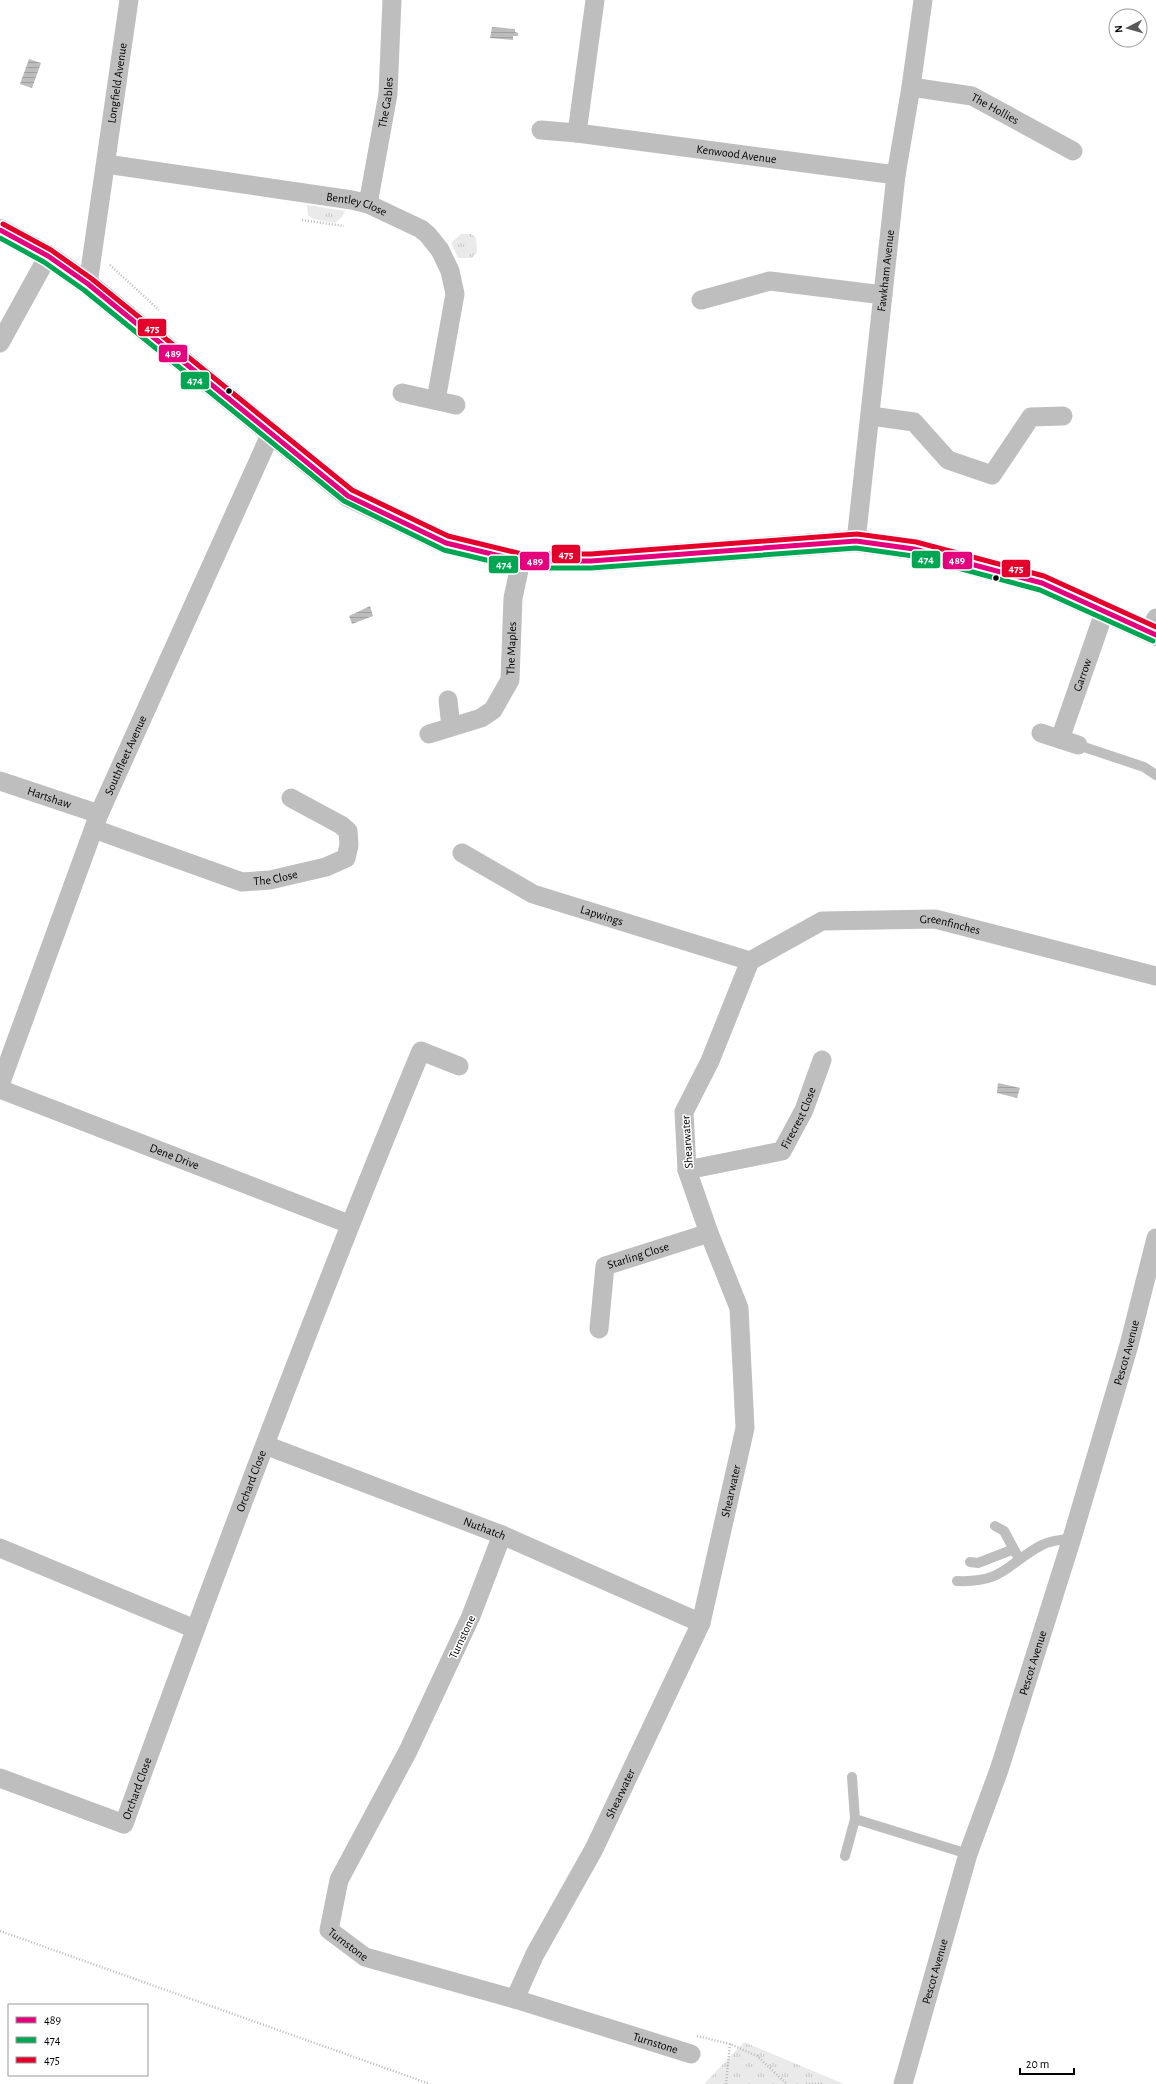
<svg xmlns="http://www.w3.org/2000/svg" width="1156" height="2084" font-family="'Alegreya Sans',sans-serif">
	<defs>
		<pattern id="grass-tufts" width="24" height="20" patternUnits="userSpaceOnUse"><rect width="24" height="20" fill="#eaeaea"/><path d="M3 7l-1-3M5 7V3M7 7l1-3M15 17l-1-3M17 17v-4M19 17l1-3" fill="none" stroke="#c7c7c7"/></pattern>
		<pattern id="water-rules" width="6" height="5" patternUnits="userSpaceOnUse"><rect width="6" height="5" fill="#bcbcbc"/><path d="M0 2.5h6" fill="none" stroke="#a0a0a0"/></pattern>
	</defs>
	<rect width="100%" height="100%" fill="#fff"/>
	<path fill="url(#grass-tufts)" d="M307,205l38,6 -3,6 -7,6 -22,-4 -5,-4z
		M461,234h10l5,4 1,14 -5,6h-14l-7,-15z
		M744,2042l100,42h-140z"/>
	<path fill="url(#water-rules)" d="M492,27l23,2v3l3,1v3h-5v4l-23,-2z
		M29,59l12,4 -9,25 -12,-4z
		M370,606l3,10 -21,8 -3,-8z
		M998,1083l22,5 -3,10 -20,-5z"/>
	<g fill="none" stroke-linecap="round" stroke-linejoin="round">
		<path stroke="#b8b8b8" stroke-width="2.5" stroke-dasharray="1 2" stroke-linecap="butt" d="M302,220l42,6
			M110,265l49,45
			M0,1931l430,153
			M697,2036l33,8 27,12 30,28
			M726,2084l4,-40
			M806,2084h16"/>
		<path stroke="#bebebe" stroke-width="10" d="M1078,745l66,22 12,8
			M995,1526l9,5 13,24
			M970,1562l8,1 36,-14
			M957,1581c48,2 50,-18 85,-36 10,-5 20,-5 30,-7
			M852,1777l3,42
			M845,1856l10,-37 113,35"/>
		<g stroke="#bebebe" stroke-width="19">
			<path id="s1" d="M911,87l61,9 101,55"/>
			<path id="s2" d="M541,130l36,3 319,42"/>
			<path d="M577,133l18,-133"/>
			<path id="s3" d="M106,164l246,36 16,4 53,25 7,6 12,15 10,21 5,23 -19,106"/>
			<path id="s4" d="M368,204l20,-110 4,-94"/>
			<path id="s5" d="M88,284l41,-284"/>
			<path d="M701,300l69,-19 113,14"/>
			<path d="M0,343l48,-87"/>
			<path d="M402,393l54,12"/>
			<path d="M871,416l43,6 34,38 44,15 39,-58 32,-1"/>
			<path id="s6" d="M856,541l40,-366 15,-88 12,-87"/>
			<path d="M1150,631l6,-13"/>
			<path d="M448,700l3,27"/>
			<path d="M1041,733l37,12"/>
			<path id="s7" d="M429,734l52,-16 12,-8 17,-30 3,-82 8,-37"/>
			<path id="s8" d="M1060,739l45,-129"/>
			<path id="s9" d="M0,781l99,33"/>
			<path id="s10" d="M94,829l148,53 28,-2 56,-13 20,-9 3,-13 -1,-14 -7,-6 -50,-27"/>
			<path id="s11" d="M462,853l71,41 217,67"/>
			<path id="s12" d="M750,961l72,-40 113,-2 221,57"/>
			<path id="s13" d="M0,1085l99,-271 172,-381"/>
			<path id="s14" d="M0,1089l349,135"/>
			<path id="s15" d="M687,1170l95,-19 22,-41 18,-50"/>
			<path id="s16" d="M599,1329l6,-63 104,-33"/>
			<path id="s17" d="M265,1445l237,90 199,88"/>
			<path id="s18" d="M502,1535l-31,81 -63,135 -69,129 -10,50 36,27 150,42 176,55"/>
			<path d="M0,1548l195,81"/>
			<path id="s19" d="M0,1778l124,46c94,-259 191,-518 297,-773l38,15"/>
			<path id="s20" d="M515,1999l20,-45 59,-105 107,-226 44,-195 -6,-120 -30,-75 -22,-63 -3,-58 26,-51 40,-100"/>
			<path id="s21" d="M903,2084l65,-230 31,-84 73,-232 57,-193 27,-107"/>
		</g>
		<path stroke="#c1c1c1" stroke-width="22" d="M0,230l48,26 40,28 260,212 98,47 75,18h70l265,-20 58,8 128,34 114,52"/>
		<g stroke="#fff" stroke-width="8">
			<path id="bus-1" d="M0,230l48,26 40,28 260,212 98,47 75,18h70l265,-20 58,8 128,34 114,52"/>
		</g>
		<g stroke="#fff" stroke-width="8">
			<path id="bus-2" d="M0,238l44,24 40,28 260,211 100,49 76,18h71l265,-20 57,8 127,34 113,51"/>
		</g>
		<g stroke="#fff" stroke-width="8">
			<path id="bus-3" d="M3,224l48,26 41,29 260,211 96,46 74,18h69l266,-20 59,8 128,34 112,51"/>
		</g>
		<use href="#bus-1" stroke="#e5007d" stroke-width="5"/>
		<use href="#bus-2" stroke="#00a651" stroke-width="5"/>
		<use href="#bus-3" stroke="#e4002b" stroke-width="5"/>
	</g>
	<g fill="#000" stroke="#fff" stroke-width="1.5">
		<circle cx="229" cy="391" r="3.5"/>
		<circle cx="996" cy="578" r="3.5"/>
	</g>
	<g text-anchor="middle" stroke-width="3" stroke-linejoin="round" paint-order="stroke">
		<g font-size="12" fill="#000" stroke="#fff">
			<text dy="4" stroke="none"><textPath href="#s5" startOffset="203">Longfield Avenue</textPath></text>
			<text dy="4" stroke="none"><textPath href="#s4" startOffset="103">The Gables</textPath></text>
			<text dy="4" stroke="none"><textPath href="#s1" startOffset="88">The Hollies</textPath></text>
			<text dy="4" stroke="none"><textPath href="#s2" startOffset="197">Kenwood Avenue</textPath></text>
			<text dy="4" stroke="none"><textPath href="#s3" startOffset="254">Bentley Close</textPath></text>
			<text dy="4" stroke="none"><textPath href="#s6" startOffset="272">Fawkham Avenue</textPath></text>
			<text dy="4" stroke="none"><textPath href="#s7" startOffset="135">The Maples</textPath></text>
			<text dy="4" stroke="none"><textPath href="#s8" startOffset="68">Garrow</textPath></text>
			<text dy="4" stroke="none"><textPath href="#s13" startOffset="353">Southfleet Avenue</textPath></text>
			<text dy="4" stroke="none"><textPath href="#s9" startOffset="52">Hartshaw</textPath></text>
			<text dy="4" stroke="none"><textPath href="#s10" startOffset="191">The Close</textPath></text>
			<text dy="4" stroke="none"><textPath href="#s11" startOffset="154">Lapwings</textPath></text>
			<text dy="4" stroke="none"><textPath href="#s12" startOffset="211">Greenfinches</textPath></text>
			<text dy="4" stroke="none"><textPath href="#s15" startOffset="134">Firecrest Close</textPath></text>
			<text transform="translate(687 1142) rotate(-94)" y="4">Shearwater</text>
			<text dy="4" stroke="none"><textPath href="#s14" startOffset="187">Dene Drive</textPath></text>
			<text dy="4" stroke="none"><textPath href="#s16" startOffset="98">Starling Close</textPath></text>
			<text dy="4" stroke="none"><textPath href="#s21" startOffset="765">Pescot Avenue</textPath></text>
			<text dy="4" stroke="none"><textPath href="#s19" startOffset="498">Orchard Close</textPath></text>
			<text dy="4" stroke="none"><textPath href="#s20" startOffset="555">Shearwater</textPath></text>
			<text dy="4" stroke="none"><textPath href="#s17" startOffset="235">Nuthatch</textPath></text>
			<text transform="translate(462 1637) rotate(-65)" y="4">Turnstone</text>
			<text dy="4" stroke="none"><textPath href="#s21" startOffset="441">Pescot Avenue</textPath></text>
			<text dy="4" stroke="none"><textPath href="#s19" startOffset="170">Orchard Close</textPath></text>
			<text dy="4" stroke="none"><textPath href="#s20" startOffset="231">Shearwater</textPath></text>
			<text dy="4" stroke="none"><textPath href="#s18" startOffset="457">Turnstone</textPath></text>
			<text dy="4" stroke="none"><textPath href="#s21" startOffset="117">Pescot Avenue</textPath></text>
			<text dy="4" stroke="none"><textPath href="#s18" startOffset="781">Turnstone</textPath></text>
		</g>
	</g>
	<g stroke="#fff" stroke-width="1.5">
		<rect x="137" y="318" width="30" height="19" rx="4" fill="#e4002b"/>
		<rect x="158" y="344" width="30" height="19" rx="4" fill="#e5007d"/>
		<rect x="180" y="371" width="30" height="19" rx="4" fill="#00a651"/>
		<rect x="551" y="544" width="30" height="20" rx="4" fill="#e4002b"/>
		<rect x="911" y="550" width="30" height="19" rx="4" fill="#00a651"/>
		<rect x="942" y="551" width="31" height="19" rx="4" fill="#e5007d"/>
		<rect x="519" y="551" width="31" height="20" rx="4" fill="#e5007d"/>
		<rect x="488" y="555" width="31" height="19" rx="4" fill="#00a651"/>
		<rect x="1001" y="559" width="30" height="19" rx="4" fill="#e4002b"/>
	</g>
	<g font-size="11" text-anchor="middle" font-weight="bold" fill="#fff">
		<text x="152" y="332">475</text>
		<text x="173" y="357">489</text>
		<text x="195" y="384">474</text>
		<text x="566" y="558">475</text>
		<text x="926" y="563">474</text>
		<text x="957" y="564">489</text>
		<text x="535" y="565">489</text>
		<text x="504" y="568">474</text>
		<text x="1016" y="572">475</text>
	</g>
	<rect x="8" y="2004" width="140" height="72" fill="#ffffff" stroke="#999999"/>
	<rect x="16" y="2017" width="20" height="6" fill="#e5007d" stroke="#999999"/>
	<text x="44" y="2024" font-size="12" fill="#000000">489</text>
	<rect x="16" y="2037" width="20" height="6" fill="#00a651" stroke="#999999"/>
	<text x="44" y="2044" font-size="12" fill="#000000">474</text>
	<rect x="16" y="2057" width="20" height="6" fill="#e4002b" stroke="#999999"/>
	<text x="44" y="2064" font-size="12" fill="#000000">475</text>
	<g transform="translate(1128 28) rotate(264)"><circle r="19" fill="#ffffff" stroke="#999999"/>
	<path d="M0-3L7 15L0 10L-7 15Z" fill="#595959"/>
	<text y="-6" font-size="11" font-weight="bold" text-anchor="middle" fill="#000000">N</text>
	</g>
	<path d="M1020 2068v6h54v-6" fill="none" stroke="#000000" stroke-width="2"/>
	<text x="1026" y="2068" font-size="12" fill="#000000" stroke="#ffffff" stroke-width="3" paint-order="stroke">20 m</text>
</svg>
